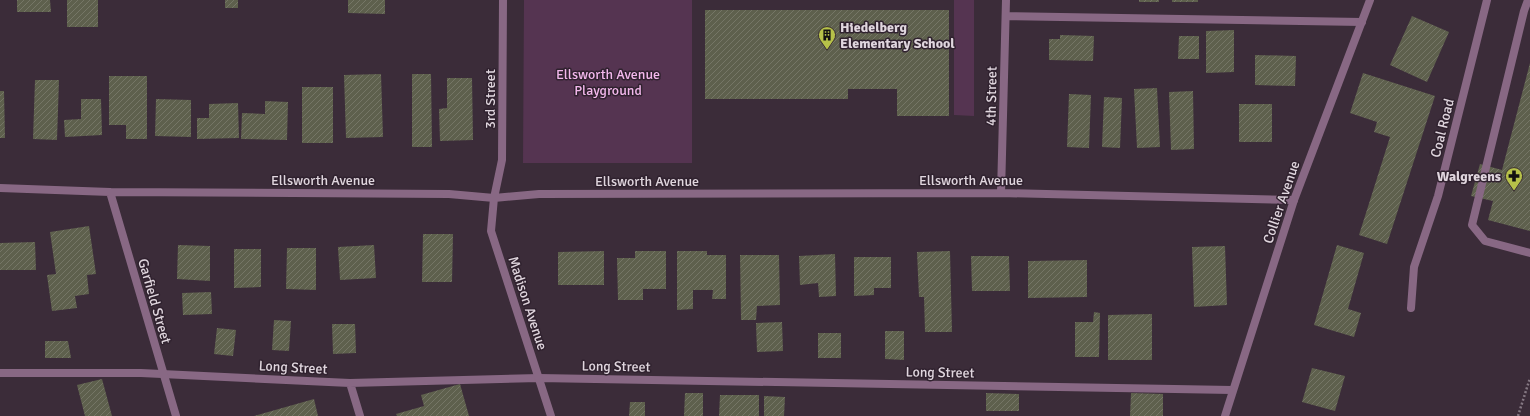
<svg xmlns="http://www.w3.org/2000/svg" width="1530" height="416" font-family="Signika,sans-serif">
	<defs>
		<pattern id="building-hatch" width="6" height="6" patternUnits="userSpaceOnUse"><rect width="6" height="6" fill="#5e604d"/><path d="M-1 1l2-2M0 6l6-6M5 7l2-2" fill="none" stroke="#757666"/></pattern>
	</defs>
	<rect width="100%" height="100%" fill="#3b2c39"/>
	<path fill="#553451" d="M524,0h168v163h-169z
		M954,0h20v116l-20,-1z"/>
	<path fill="url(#building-hatch)" d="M17,0h33l1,12h-34z
		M67,0h31v27h-31z
		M225,0h13v8h-13z
		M348,0h37v14l-37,-1z
		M1139,0h20v2h-20z
		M1172,0h26v2h-26z
		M705,10h244v106h-52v-27h-49v10h-143z
		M1412,16l37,16 -22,50 -37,-17z
		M1234,30v42l-28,1v-42z
		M1060,35l34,1 -1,25 -44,-1v-21h11z
		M1179,36h20v23h-21z
		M1255,55l41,1 -1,30 -40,-1z
		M1530,63v168l-42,-11 5,-19 -22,-5 9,-32 22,6z
		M1363,73l72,23 -48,148 -28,-9 31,-98 -16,-5 3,-10 -27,-9z
		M381,74l2,63 -37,1 -2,-63z
		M412,74h19l1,73h-20z
		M109,76h38v63h-21v-14h-17z
		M447,78h25l1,62 -33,1 -1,-32 8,-1z
		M35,80h24l-2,60 -24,-1z
		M302,87h31v56h-31z
		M1157,88l3,59 -23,1 -3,-59z
		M0,91h4l1,47h-5z
		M1193,91l1,58 -23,1 -2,-58z
		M1069,94l22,1 -2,53 -22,-1z
		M1104,97l18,1 -2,50 -18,-1z
		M81,99h20l1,36 -37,2 -1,-17 17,-1z
		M156,99l35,1v37l-36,-1z
		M265,101l23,1 -1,38 -46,-1 1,-26 23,1z
		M238,103l1,35 -42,1v-21h12v-14z
		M1239,104h33v38h-33z
		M89,226l7,48 -9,1 2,19 -14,2 2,12 -25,3 -5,-36 9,-1 -6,-42z
		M423,234h30l-1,48h-30z
		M35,242l1,28h-36v-27z
		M178,245l32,1v35l-33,-2z
		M374,245l2,33 -36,2 -2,-33z
		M1337,245l27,8 -16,56 13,4 -7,24 -40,-12z
		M1225,246l2,59 -33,2 -2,-60z
		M287,248h29v42l-30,-1z
		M234,249h27v38l-27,1z
		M604,251v34h-46v-33z
		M635,251h31v38h-23v11h-25l-1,-42h18z
		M677,251h30v4h19v44h-14l1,-9h-20v19l-16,1z
		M950,251l2,81h-27l-1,-35h-5l-2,-45z
		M835,254l1,42 -17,1 -1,-14 -18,2 -1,-29z
		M740,255h39l1,50 -23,1 -1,14h-15z
		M971,256h38l1,35h-38z
		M854,257h37v31h-17v7l-20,1z
		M1087,260v37l-59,1v-37z
		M211,292l1,22 -29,1 -1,-22z
		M1094,312l6,1 -1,44h-24v-35h18z
		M1152,314v46h-44v-45z
		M274,320l17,1 -2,30 -17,-1z
		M782,322l1,29 -26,1 -1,-29z
		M332,324h23l1,29 -23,1z
		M217,328l19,2 -3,26 -19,-2z
		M885,331h19v29l-19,-1z
		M818,333h23v25h-23z
		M45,341h23l3,17h-26z
		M1312,368l33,8 -10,35 -33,-9z
		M102,379l10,37h-27l-8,-31z
		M460,384l9,32h-72l-1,-2 28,-8 -3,-11z
		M685,393h18v23h-19z
		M986,393l33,1v17h-33z
		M1131,393l32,1v22h-33z
		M720,395h39v21h-40z
		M764,396l21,1 -1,19h-20z
		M314,399l4,17h-64z
		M630,402h15v14h-16z"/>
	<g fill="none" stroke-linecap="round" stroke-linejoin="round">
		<path stroke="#857883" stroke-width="2.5" stroke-dasharray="2 2" stroke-linecap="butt" d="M1518,416l12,-38"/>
		<path stroke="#886884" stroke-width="8" d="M1528,0l-4,11 -52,214 13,16 45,12
			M1411,308l3,-41 24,-71 49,-196
			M0,373h141l209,10 189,-5 693,12
			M350,383l10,33"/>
		<path stroke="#886884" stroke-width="8" d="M503,0l-1,160 -8,38 -3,33 60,185
			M1006,16l356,6
			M0,188l110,4 339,2 45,4 45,-4 462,-1 293,7
			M110,192l66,224
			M1001,193l5,-193"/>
		<path stroke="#886884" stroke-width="8" d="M1225,416l69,-216 76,-200"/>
	</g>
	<defs>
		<g id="building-pin" transform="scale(0.9)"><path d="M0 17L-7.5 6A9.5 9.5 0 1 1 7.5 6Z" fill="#b6c149" stroke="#30222f"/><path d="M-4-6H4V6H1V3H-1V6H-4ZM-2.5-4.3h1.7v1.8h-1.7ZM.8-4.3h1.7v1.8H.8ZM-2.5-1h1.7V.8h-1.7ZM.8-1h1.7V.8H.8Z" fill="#111"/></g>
		<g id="pharmacy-pin" transform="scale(0.9)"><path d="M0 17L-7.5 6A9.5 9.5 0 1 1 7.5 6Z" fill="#b6c149" stroke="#30222f"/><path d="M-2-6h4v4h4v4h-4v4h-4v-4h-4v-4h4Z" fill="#111"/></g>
	</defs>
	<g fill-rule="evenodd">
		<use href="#building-pin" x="827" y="35"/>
		<use href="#pharmacy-pin" x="1514" y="176"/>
	</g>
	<g text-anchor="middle" stroke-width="3" stroke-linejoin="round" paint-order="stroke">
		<g font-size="14" font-weight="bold" fill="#e0d6de" stroke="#30222f" text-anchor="start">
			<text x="840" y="32">Hiedelberg<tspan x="840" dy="16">Elementary School</tspan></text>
			<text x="1501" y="181" text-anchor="end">Walgreens</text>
		</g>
		<g font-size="14" fill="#f3b8ec" stroke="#30222f">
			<text x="608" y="79">Ellsworth Avenue<tspan x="608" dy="16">Playground</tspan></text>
		</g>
		<g font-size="14" fill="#e0d6de" stroke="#30222f">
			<text transform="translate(991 96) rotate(-89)" y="5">4th Street</text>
			<text transform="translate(490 99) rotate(-90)" y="5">3rd Street</text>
			<text transform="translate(1442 128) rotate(-76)" y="5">Coal Road</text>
			<text x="323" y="185">Ellsworth Avenue</text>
			<text x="971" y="185">Ellsworth Avenue</text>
			<text x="647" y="186">Ellsworth Avenue</text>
			<text transform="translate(1281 202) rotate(-71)" y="5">Collier Avenue</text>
			<text transform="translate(155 301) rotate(74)" y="5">Garfield Street</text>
			<text transform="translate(528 303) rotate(72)" y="5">Madison Avenue</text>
			<text transform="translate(616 366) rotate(1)" y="5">Long Street</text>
			<text transform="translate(293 367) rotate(3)" y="5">Long Street</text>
			<text transform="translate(940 372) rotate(1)" y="5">Long Street</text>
		</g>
	</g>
</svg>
